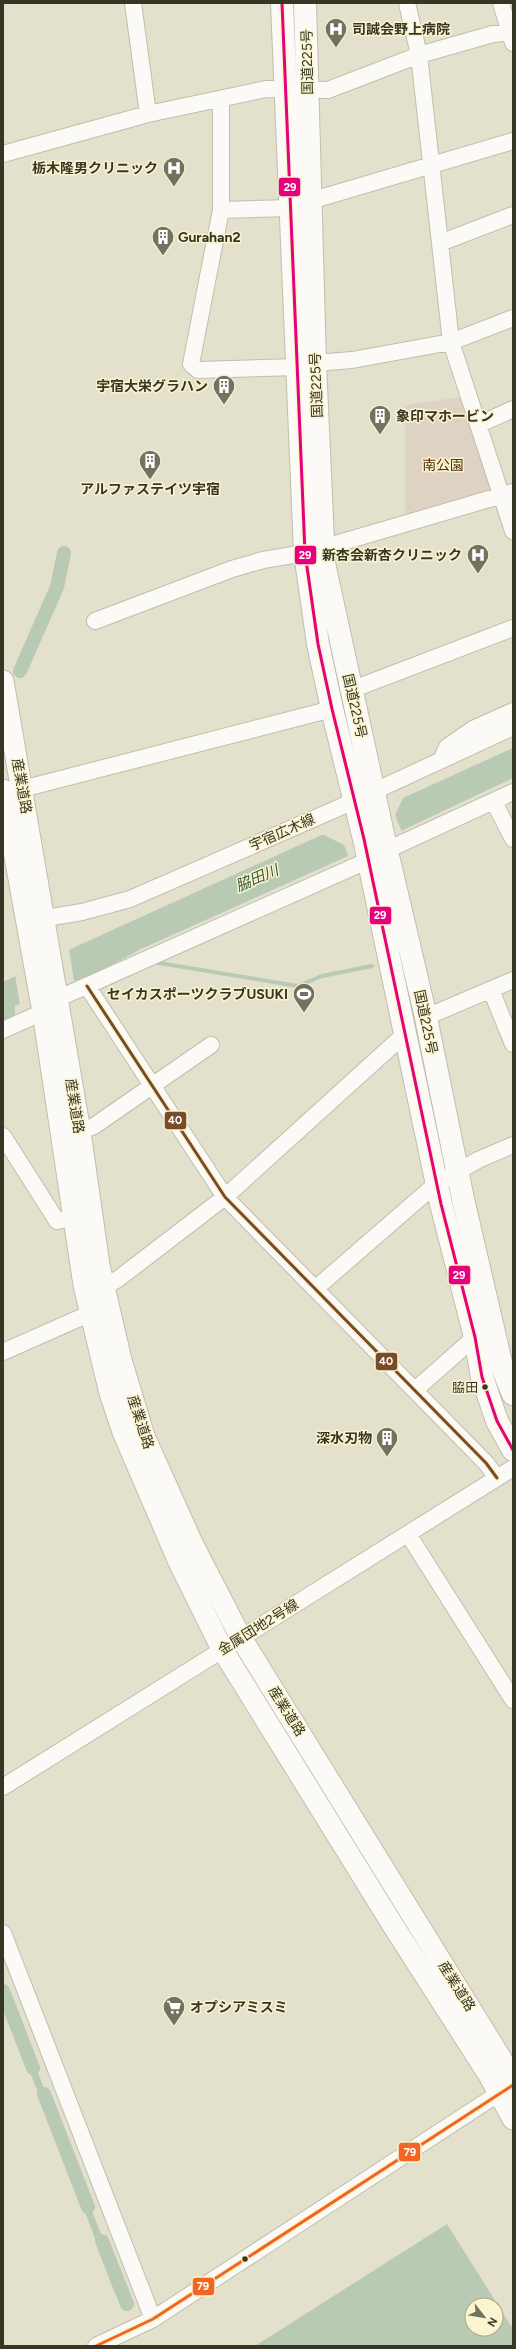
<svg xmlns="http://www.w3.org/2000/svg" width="516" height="2349" font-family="Figtree,'Noto Sans JP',sans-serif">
	<rect width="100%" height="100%" fill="#e3e0cc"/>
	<path fill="#ded2c3" d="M462,397l30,95 -87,26v-113z"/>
	<path fill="#b9cab4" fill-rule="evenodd" d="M513,748v30l-167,79 -205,92 -61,33 -5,-2 -60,26v9l-12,6v-39l70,-34z
		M12,2003l12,31 -7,3 -12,-31z
		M29,2049l24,63 -7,2 -24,-63z
		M59,2129l18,43 -6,3 -19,-44z
		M83,2189l28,70 -7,3 -27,-71z
		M447,2224l66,105v17h-258zM472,2305h24v24h-24z
		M118,2278l10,24 -7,4 -11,-25z"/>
	<path fill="#e3e0cc" d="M404,796l-9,19 7,17 -47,23 -6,3 -5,-13 -24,-12z
		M69,948l5,34 -54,24 -5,-32z"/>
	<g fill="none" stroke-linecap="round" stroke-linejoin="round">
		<path stroke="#b9cab4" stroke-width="4" d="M153,962l145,24 24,-10 50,-10"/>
		<path stroke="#b9cab4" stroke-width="14" d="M20,671l37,-84 7,-34
			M3,1991l30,77
			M44,2094l44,113
			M102,2241l25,63"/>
		<g stroke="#c1beae" stroke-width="18">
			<path id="minor" d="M133,3l15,111
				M407,3l12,52 32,287 62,189
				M501,3l12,40
				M221,99v111l-30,154 7,6 100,-3
				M3,154l145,-40 118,-25 62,1 91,-35 74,-21 20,-2
				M310,201l203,-60
				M221,210l69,-2
				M440,243l73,-28
				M315,363l37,-3 99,-18 62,-24
				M478,425l35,-16
				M322,548l191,-56
				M95,621l137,-52 31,-9 42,-7
				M351,690l162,-62
				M442,758l5,-11 26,-18 40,-18
				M22,789l310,-80
				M494,802l19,37
				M387,850l126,-58
				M34,920l48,-8 48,-13 206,-90 177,-82
				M87,986l138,211 261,266 11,15
				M491,990l22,54
				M57,999l312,-139
				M426,1017l87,-37
				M3,1030l40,-18
				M80,1132l14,-6 117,-81
				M3,1136l54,85 16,-3
				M104,1287l14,-8 107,-82 181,-164
				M315,1289l121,-105 42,-24 35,-15
				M3,1352l88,-39
				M415,1390l60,-53
				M408,1534l105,166
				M3,1787l510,-319
				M3,1933l150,386
				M96,2346l57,-27 354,-231"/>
		</g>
		<g stroke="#c1beae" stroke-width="23">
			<path id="major" d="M3,681l77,451 19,133 22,95 23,76 48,107 49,95 272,440
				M3,790l40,222 41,273 26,108 13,39 56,130 43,87 172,278 95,148 24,44"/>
		</g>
		<g stroke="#c1beae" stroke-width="24">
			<path id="highway" d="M282,3l23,550 13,91 14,65 32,130 77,365 34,133 7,40 15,44 16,29
				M305,3l10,360 9,200 61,280 40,170 38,186 39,168 11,27"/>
		</g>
		<use href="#minor" stroke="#fbfaf7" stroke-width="16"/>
		<use href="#major" stroke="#fbfaf7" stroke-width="21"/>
		<use href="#highway" stroke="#fbfaf7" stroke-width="22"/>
		<g stroke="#faf4cf" stroke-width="6">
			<path id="bus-1" d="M282,3l23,550 13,91 14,65 32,130 77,365 34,133 7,40 15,44 16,29"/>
		</g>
		<g stroke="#faf4cf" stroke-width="6">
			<path id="bus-2" d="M87,986l138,211 261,266 11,15"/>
		</g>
		<g stroke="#faf4cf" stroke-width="6">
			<path id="bus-3" d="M96,2346l57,-27 360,-234"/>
		</g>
		<use href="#bus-1" stroke="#e5007d" stroke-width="3"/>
		<use href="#bus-2" stroke="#7a4b2a" stroke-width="3"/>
		<use href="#bus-3" stroke="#f26522" stroke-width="3"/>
	</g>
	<defs>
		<g id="hospital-pin" transform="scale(1.15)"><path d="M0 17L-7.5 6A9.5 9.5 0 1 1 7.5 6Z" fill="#737160" stroke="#faf4cf"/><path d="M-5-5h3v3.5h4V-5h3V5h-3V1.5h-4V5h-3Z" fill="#fff"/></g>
		<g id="building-pin" transform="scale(1.15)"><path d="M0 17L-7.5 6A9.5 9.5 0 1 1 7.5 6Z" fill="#737160" stroke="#faf4cf"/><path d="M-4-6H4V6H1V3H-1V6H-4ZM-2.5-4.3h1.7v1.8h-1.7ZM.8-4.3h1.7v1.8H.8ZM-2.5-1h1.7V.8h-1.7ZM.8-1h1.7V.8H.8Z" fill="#fff"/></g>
		<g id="stadium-pin" transform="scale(1.15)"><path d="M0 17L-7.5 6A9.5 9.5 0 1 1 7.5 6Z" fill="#737160" stroke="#faf4cf"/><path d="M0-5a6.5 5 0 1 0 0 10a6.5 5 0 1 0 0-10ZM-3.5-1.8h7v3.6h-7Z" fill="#fff"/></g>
		<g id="supermarket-pin" transform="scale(1.15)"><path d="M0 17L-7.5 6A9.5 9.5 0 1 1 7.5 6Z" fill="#737160" stroke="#faf4cf"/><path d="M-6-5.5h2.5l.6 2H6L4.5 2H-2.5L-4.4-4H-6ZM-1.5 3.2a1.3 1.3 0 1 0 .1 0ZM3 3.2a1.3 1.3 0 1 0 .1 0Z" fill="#fff"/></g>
	</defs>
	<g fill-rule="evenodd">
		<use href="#hospital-pin" x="336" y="29"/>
		<use href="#hospital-pin" x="174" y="168"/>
		<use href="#building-pin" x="163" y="237"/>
		<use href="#building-pin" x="224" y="386"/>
		<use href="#building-pin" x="380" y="416"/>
		<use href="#building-pin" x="150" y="461"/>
		<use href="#hospital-pin" x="478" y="555"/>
		<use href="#stadium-pin" x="304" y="994"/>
		<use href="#building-pin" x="387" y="1438"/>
		<use href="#supermarket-pin" x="174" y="2007"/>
	</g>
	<g fill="#373526" stroke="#faf4cf" stroke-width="1.5">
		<circle cx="485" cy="1387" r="3.5"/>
		<circle cx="245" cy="2259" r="3.5"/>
	</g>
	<g text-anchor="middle" stroke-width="3" stroke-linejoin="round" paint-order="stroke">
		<g font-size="13" fill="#373526" stroke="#faf4cf" text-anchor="end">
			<text x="478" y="1392">脇田</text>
		</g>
		<g font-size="14" font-weight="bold" fill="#373526" stroke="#faf4cf" text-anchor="end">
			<text x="352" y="34" text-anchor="start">司誠会野上病院</text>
			<text x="158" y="173">栃木隆男クリニック</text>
			<text x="178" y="242" text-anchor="start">Gurahan2</text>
			<text x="208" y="391">宇宿大栄グラハン</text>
			<text x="396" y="421" text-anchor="start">象印マホービン</text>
			<text x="150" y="494" text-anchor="middle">アルファステイツ宇宿</text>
			<text x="462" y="560">新杏会新杏クリニック</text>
			<text x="288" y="999">セイカスポーツクラブUSUKI</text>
			<text x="372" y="1443">深水刃物</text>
			<text x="190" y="2012" text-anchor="start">オプシアミスミ</text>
		</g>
		<g font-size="14" fill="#373526" stroke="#faf4cf">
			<text transform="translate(307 62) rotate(-91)" y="5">国道225号</text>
			<text transform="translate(316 385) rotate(-92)" y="5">国道225号</text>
			<text transform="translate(355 706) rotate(77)" y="5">国道225号</text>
			<text transform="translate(22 786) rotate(80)" y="5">産業道路</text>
			<text transform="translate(282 832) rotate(-24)" y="5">宇宿広木線</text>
			<text transform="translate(426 1022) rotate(78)" y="5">国道225号</text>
			<text transform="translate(75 1106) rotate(81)" y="5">産業道路</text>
			<text transform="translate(141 1422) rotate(72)" y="5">産業道路</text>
			<text transform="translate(258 1627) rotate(-32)" y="5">金属団地2号線</text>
			<text transform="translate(287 1711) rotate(58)" y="5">産業道路</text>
			<text transform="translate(457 1986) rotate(58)" y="5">産業道路</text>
		</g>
		<g font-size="14" fill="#542c0f" stroke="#faf4cf">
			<text x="443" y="470">南公園</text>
		</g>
		<g font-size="15" font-style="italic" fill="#325938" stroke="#faf4cf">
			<text transform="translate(257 878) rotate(-23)" y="5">脇田川</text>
		</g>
	</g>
	<g stroke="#faf4cf" stroke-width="1.5">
		<rect x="278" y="177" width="23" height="20" rx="4" fill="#e5007d"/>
		<rect x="294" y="545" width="23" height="20" rx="4" fill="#e5007d"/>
		<rect x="369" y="906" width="23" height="19" rx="4" fill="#e5007d"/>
		<rect x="164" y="1111" width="23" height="19" rx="4" fill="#7a4b2a"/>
		<rect x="448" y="1265" width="23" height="20" rx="4" fill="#e5007d"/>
		<rect x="375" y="1352" width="23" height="19" rx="4" fill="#7a4b2a"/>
		<rect x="398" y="2142" width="23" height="20" rx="4" fill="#f26522"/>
		<rect x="192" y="2277" width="23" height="19" rx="4" fill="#f26522"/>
	</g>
	<g font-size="11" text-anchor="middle" font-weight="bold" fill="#fff">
		<text x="290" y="191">29</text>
		<text x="305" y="559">29</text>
		<text x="380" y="919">29</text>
		<text x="175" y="1124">40</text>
		<text x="459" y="1279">29</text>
		<text x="386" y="1365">40</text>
		<text x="410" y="2156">79</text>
		<text x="203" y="2290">79</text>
	</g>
	<rect width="516" height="2349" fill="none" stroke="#373526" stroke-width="8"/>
	<g transform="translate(484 2317) rotate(121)"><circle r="19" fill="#faf4cf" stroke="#aca88b"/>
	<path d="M0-3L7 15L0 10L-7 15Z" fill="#737160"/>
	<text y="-6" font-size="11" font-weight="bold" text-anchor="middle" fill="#373526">N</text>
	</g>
</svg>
